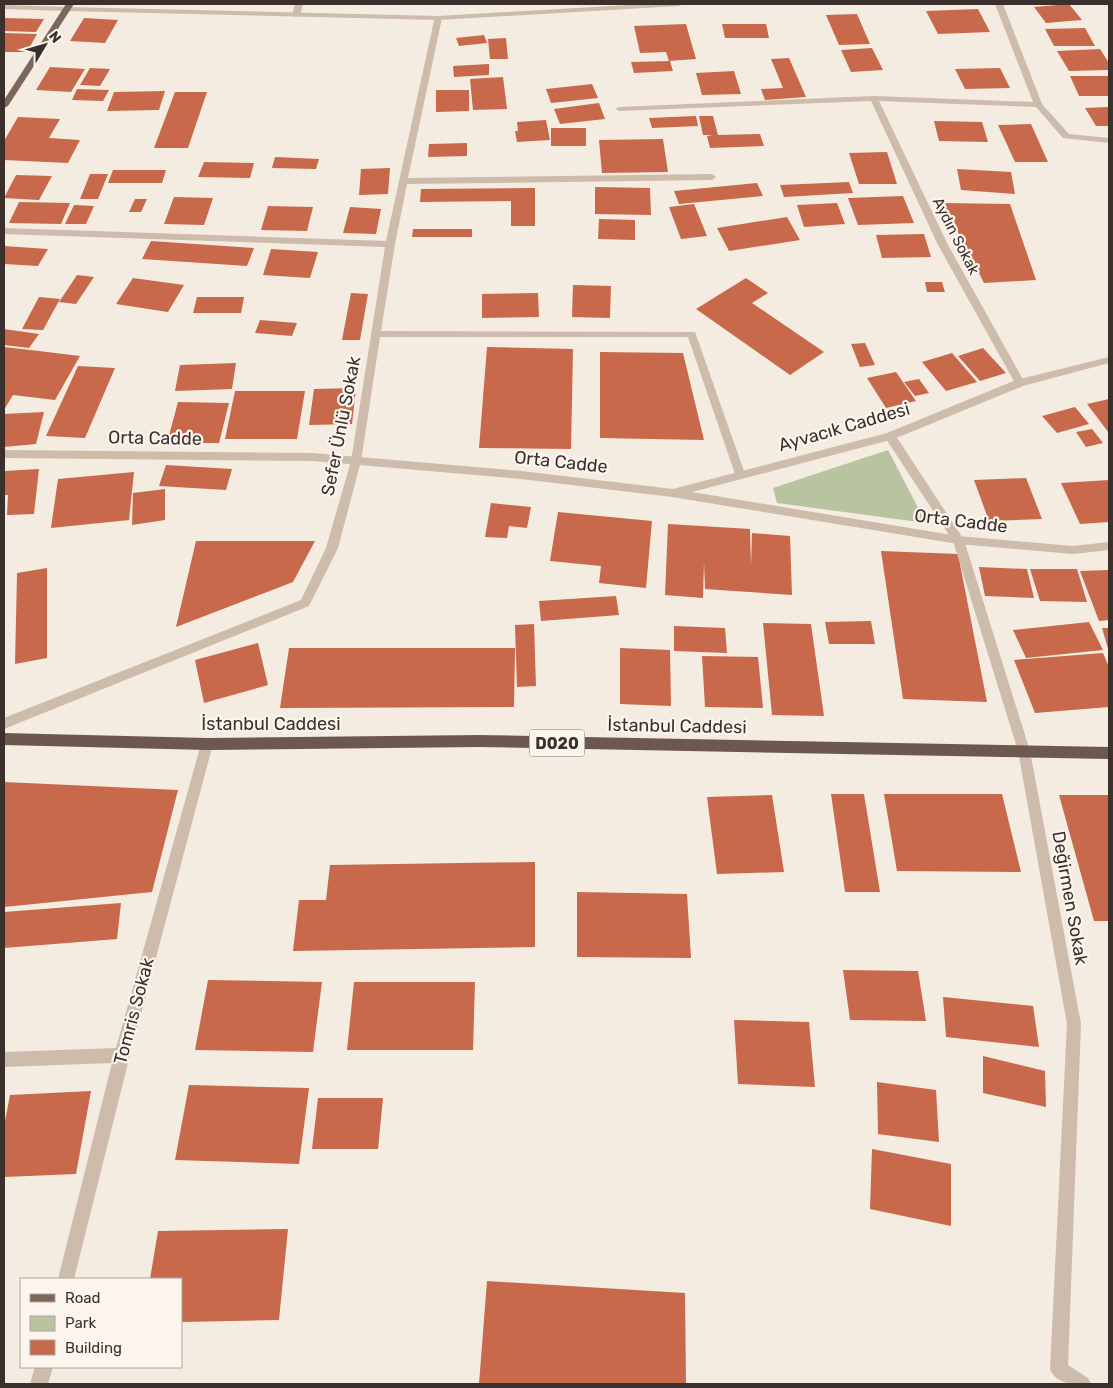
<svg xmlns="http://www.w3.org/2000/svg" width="1113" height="1388" font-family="Rubik,sans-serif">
	<rect width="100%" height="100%" fill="#f4ebe1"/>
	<path fill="#b8c4a0" d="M888,450l38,73 -149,-20 -4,-15z"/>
	<path fill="#c8694b" d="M1069,4l13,16 -36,3 -12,-16z
		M978,9l12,23 -52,2 -12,-23z
		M857,14l13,30 -31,1 -13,-30z
		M4,18l40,1 -8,13 -32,-1z
		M84,18l34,2 -13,23 -35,-2z
		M686,24l10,35 -27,2 -3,-9 -26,1 -6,-27z
		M722,24h44l3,14h-44z
		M1085,28l10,18h-41l-9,-17z
		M4,33l33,1 -10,18h-23z
		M484,35l3,8 -28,3 -3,-8z
		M506,38l2,21h-18l-2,-20z
		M872,48l11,22 -32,2 -10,-22z
		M1100,49l9,14v7l-40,1 -12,-20z
		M789,58l17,39 -41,3 -4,-11 22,-1 -12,-29z
		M670,61l3,10 -39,2 -3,-11z
		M489,64v11l-35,2 -1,-11z
		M50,67l35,2 -14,23 -35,-2z
		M90,68l20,1 -10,17 -20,-1z
		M1000,68l10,20 -45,1 -10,-20z
		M734,71l7,23 -39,1 -6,-22z
		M1070,76h39v20h-30z
		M503,77l4,32 -34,1 -3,-31z
		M592,84l6,14 -47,5 -5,-14z
		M77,89l32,1 -6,11 -31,-1z
		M436,90h33v21l-33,1z
		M165,91l-6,19 -52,1 7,-19z
		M175,92h32l-19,56h-34z
		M599,103l6,16 -45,5 -6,-15z
		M1109,107v19h-13l-11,-18z
		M696,116l2,10 -46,2 -3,-10z
		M699,116h14l5,19 42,-1 4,12 -54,2 -3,-12 6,-1h-10z
		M18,117l42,2 -11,19 31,2 -12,23 -64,-3v-19z
		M546,120l4,20 -33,2 -2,-11h3l-1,-9z
		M934,121l48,1 6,20 -49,-1z
		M1031,124l17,38h-33l-17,-37z
		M551,128h35v18h-35z
		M663,139l5,33 -66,1 -3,-33z
		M467,143v13l-39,1 1,-13z
		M887,152l10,32h-38l-10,-31z
		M275,157l44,2 -3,10 -44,-1z
		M204,162l50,1 -4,15 -52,-1z
		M390,168l-2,26 -29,1 2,-26z
		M957,169l54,3 4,22 -54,-4z
		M113,170h53l-4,13h-54z
		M90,174h18l-10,25h-18z
		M16,175l36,1 -13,24 -35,-2z
		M849,182l4,11 -69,4 -4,-12z
		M757,183l6,13 -84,8 -5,-13z
		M595,187l55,1 1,27 -56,-1z
		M535,188v38h-24v-25l-91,1 1,-13z
		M903,196l11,27 -56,2 -10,-27z
		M174,197l39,1 -9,27 -40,-1z
		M135,199h12l-6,13h-12z
		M19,202l51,1 -9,21 -52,-1z
		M837,203l8,21 -41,3 -7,-22z
		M943,203l67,1 26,76 -52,3z
		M694,204l13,32 -26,3 -12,-32z
		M74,205l20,1 -8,18h-21z
		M268,206l45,1 -6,24 -46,-1z
		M350,207l31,2 -5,25 -33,-1z
		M787,217l13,23 -71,11 -12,-23z
		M599,219l36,1v20l-37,-1z
		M413,229h59v8h-60z
		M924,234l7,23 -49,1 -6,-23z
		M151,241l103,7 -7,18 -105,-7z
		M4,246l44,3 -10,17 -34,-2z
		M271,249l47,3 -8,26 -47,-3z
		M77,275l17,2 -18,27 -17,-2z
		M133,278l51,7 -16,27 -52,-8z
		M746,278l22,15 -16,10 72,49 -34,23 -94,-66z
		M925,282h17l3,10h-18z
		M573,285l38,1 -1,32 -38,-1z
		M351,293l17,1 -8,46h-18z
		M538,293l1,24 -57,1v-24z
		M39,297l21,2 -17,31 -21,-1z
		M197,297h47l-3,16h-48z
		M260,320l37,3 -5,13 -37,-3z
		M4,329l35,5 -10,14 -25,-3z
		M865,343l10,22 -15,2 -9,-23z
		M4,347l35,4 41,5 -25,44 -42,-5 -9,15z
		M487,347l86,2 -2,100 -92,-1z
		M983,348l23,25 -26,8 -22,-25z
		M600,352l83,1 21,87 -104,-2z
		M952,353l25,29 -31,9 -24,-29z
		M236,363l-4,26 -57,2 5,-26z
		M78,366l37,2 -30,70 -39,-2z
		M896,372l20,29 -30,7 -19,-30z
		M919,379l10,14 -14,3 -11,-14z
		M356,388l-4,36 -43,1 5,-36z
		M235,391h70l-8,48h-72z
		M1109,399v34l-22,-29z
		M178,402l51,1 -10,40h-52z
		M1075,407l14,17 -32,9 -15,-17z
		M44,412l-8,32 -32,3v-33z
		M1092,429l11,14 -17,4 -10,-15z
		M166,465l66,4 -6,21 -67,-4z
		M39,469l-5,45 -27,1 1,-20h-4v-24z
		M134,472l-5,48 -78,8 7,-49z
		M1026,478l16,41 -53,2 -15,-41z
		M1109,480v42l-29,2 -19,-41z
		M165,489v31l-33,5 1,-32z
		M491,503l40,4 -4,21 -18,-2 -2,12 -22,-1z
		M558,512l94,9 -6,67 -47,-5 2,-17 -51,-5z
		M668,524l82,5 1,37 1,-33 38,3 2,59 -87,-6 -1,-27 -1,36 -38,-3z
		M196,541h119l-22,41 -117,45z
		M881,551l77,3 29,148 -84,-3z
		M979,567l48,2 7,29 -49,-2z
		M47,568v90l-32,6 2,-91z
		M1030,569h47l10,33 -47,-1z
		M1109,570v50l-10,1 -19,-50z
		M616,596l3,19 -78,6 -2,-20z
		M871,621l4,23h-46l-4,-22z
		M1089,622l14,28 -77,8 -13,-28z
		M763,623l48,1 13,92 -52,-1z
		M534,624l2,62 -19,1 -2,-62z
		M674,626l51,2 2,25 -53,-2z
		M1102,628h7v24z
		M258,643l10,42 -64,18 -9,-43z
		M289,648h226l-1,59 -234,1z
		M620,648l50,2 1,56 -51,-2z
		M1103,653l6,14v40l-74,6 -21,-53z
		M702,656l56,1 5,51 -58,-1z
		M4,782l174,8 -26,102 -148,15z
		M831,794h33l16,98h-35z
		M884,794h118l19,78 -124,-1z
		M772,795l12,77 -67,2 -10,-77z
		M1059,795h50v126h-15z
		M535,862v85l-242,4 6,-51h27l4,-35z
		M577,892l110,2 4,64 -114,-1z
		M121,903l-4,36 -113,9v-36z
		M843,970l75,1 8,50 -76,-1z
		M208,980l114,2 -9,70 -118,-2z
		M354,982h121l-2,68h-126z
		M943,997l90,9 6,41 -93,-10z
		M734,1020l75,2 6,65 -77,-3z
		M983,1056l62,15 1,36 -63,-14z
		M877,1082l59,8 3,52 -61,-8z
		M189,1085l120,3 -10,76 -124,-4z
		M91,1091l-15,83 -72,3v-51l6,-31z
		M318,1098h65l-5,51h-66z
		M872,1149l79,15v62l-81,-17z
		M288,1229l-9,91 -98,2v-43h-31l8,-48z
		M487,1281l198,12 1,91h-207z"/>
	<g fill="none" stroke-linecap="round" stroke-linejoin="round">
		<path fill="#cdbbac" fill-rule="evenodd" d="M295,4h8l-3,11 -4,2 -4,-2z
			M995,4h8l39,100 27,30 40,4v5l-46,-5 -27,-31 -157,-6 69,144 77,138 -5,4 -5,-4 -77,-138 -67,-144 -252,10 -4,-2 4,-2 255,-11 159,6z
			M4,5l63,2 4,2 -4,2 -63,-2z
			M435,16l7,2 -34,160 304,-4 4,3 -4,3 -305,4 -12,60 -14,87 314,1 50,142 -1,3h-8l-1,-3 -47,-137h-308l-19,124 -23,87 -29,58 -305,123v-11l297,-118 25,-52 25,-87 34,-214 -381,-13v-6l382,13z
			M890,432l4,1 70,107 66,211 51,273 -13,341 20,13 3,6c-16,0 -34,2 -41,-15l17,-345 -49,-273 -65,-210 -67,-102 -1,-3z
			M207,738l5,2 1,4 -83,311 -56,224h-16l54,-216 -108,4v-15l112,-4 85,-304 1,-4z
			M35,1367h18l-5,17h-18z"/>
		<path fill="#cdbbac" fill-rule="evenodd" d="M645,4h38l-4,2 -241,14 -371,-9 -4,-2 4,-2 371,9z
			M1109,357v6l-86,23 -129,53 -202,53 266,44 115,10 36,-4v8l-36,4 -115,-10 -286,-47 -151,-18 -208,-18 -309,-3v-8l309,3 208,18 152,18 214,-56 129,-53z"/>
		<path fill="#7d675c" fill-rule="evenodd" d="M66,4h8l-66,102 -4,2v-8z"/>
		<path fill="#6c584f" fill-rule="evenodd" d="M4,733l203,5 272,-3 630,12v12l-630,-12 -272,3 -203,-5z"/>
	</g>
	<g text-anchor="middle" stroke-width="4.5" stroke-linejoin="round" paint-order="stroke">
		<g font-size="15" fill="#3b302b" stroke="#fbf5ee">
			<text transform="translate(956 236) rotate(63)" y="5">Aydın Sokak</text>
		</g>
		<rect fill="#fbf5ee" stroke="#756b66" stroke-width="1" x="529.5" y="729.5" width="55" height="27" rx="4"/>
		<g font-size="16" font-weight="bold" fill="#3b302b">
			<text x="557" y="749">D020</text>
		</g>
		<g font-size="18" fill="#3b302b" stroke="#fbf5ee">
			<text transform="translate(341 426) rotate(-79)" y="6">Sefer Ünlü Sokak</text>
			<text transform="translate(844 427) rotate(-16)" y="6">Ayvacık Caddesi</text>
			<text transform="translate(155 438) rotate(1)" y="6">Orta Cadde</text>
			<text transform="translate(561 462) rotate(6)" y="6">Orta Cadde</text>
			<text transform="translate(961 521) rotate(7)" y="6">Orta Cadde</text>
			<text x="271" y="730">İstanbul Caddesi</text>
			<text transform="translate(677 726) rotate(1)" y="6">İstanbul Caddesi</text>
			<text transform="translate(1070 898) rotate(80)" y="6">Değirmen Sokak</text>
			<text transform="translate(134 1011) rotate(-75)" y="6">Tomris Sokak</text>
		</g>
	</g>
	<rect width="1113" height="1388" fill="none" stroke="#3b302b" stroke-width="10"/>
	<rect x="20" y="1278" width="162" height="90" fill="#fbf5ee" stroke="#aea6a0"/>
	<rect x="30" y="1294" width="25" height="8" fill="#7d675c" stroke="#aea6a0"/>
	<text x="65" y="1303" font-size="15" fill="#3b302b">Road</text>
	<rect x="30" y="1316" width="25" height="15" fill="#b8c4a0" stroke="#aea6a0"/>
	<text x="65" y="1328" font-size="15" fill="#3b302b">Park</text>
	<rect x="30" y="1340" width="25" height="15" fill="#c8694b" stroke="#aea6a0"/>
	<text x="65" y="1353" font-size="15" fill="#3b302b">Building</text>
	<g transform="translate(45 45) rotate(52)" stroke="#fbf5ee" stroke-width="4" paint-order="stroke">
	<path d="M0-4L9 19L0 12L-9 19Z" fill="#3b302b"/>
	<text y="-8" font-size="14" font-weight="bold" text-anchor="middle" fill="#3b302b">N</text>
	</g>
</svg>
